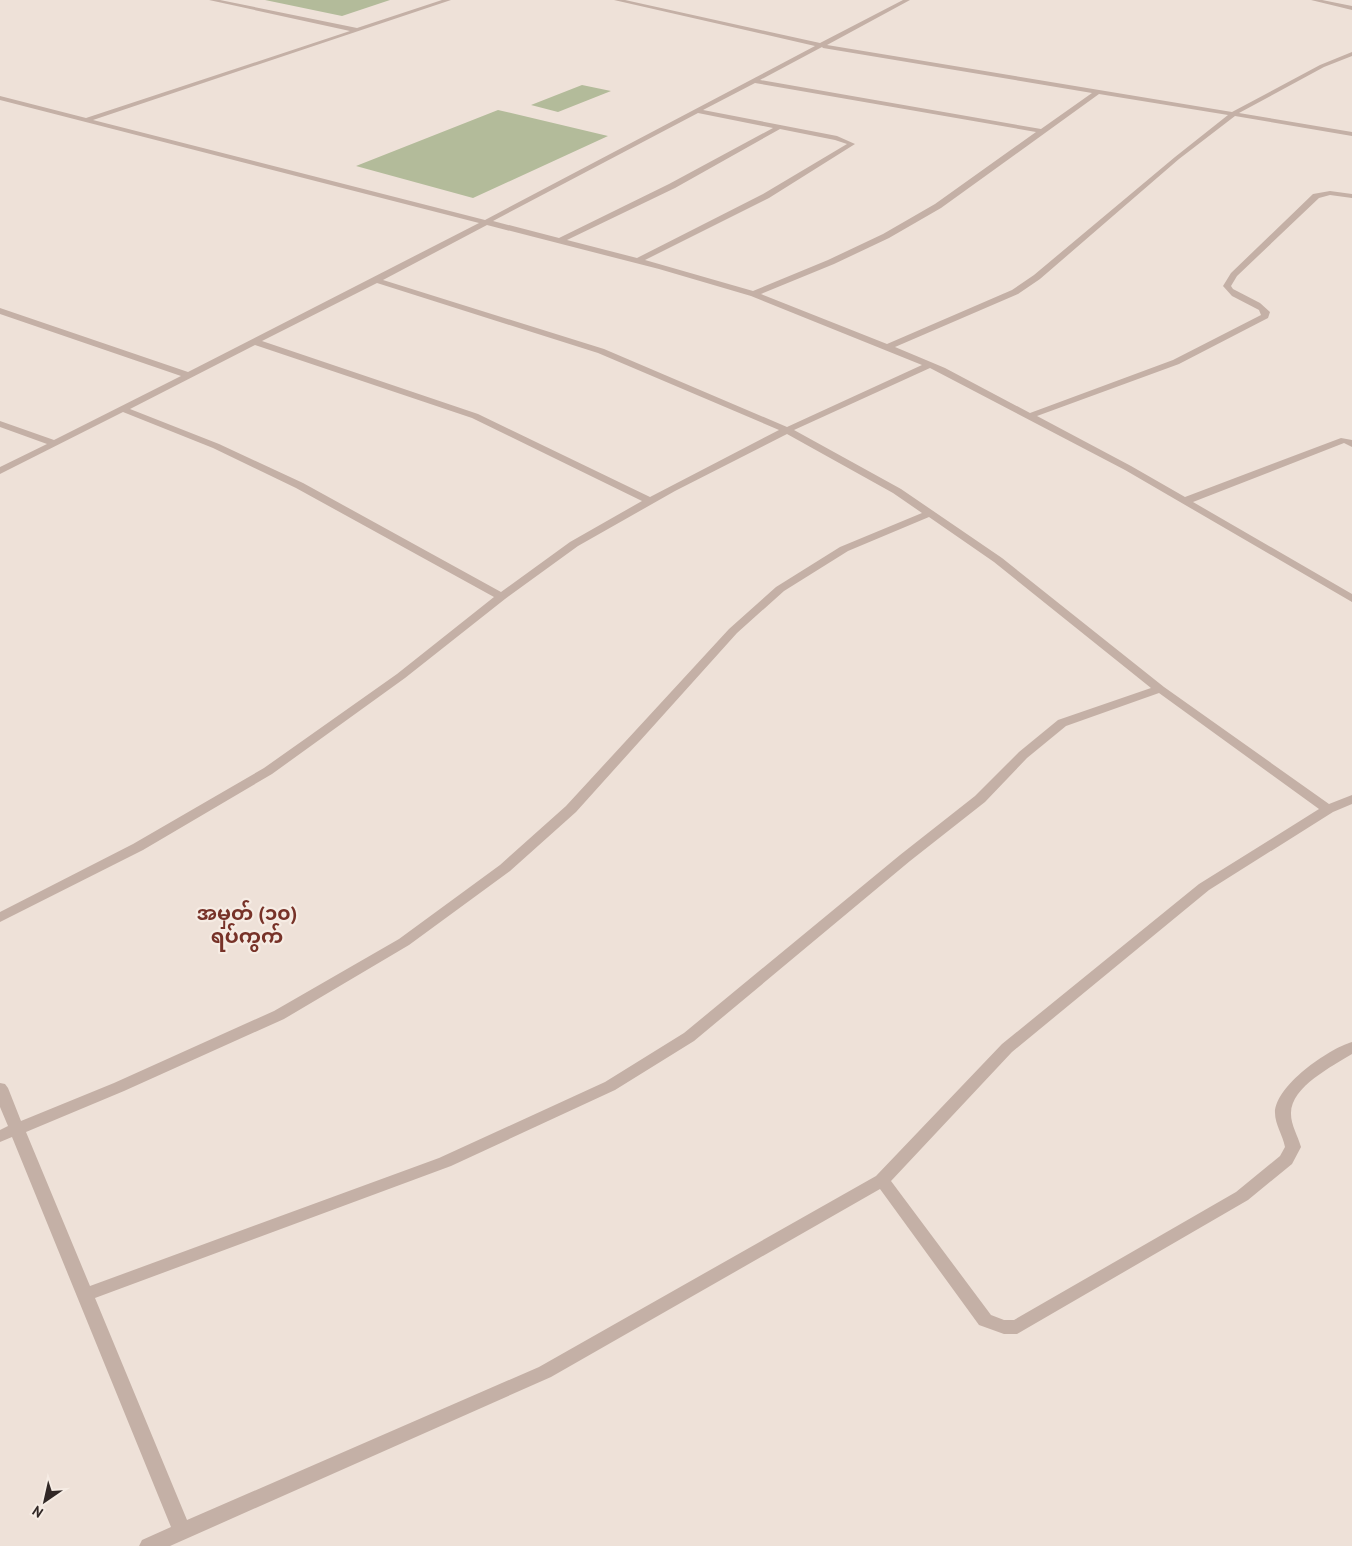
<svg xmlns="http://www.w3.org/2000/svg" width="1352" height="1546" font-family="'PT Sans','Noto Sans Myanmar',sans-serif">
	<rect width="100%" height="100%" fill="#eee1d8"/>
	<path fill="#b3bb9a" d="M265,0h125l-48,16z
		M582,85l29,6 -53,21 -27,-7z
		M498,110l110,26 -135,62 -117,-32z"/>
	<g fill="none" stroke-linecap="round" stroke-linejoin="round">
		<path fill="#c4b0a6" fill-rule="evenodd" d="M209,0h11l137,28 85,-28h9l-358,120 392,100 330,-174 -201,-46h11l195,43 83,-43h7l-83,45 405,67 88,-47 32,-13v4l-28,11 -85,46 113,19v4l-117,-20 -56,43 -139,120 -22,15 -123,53 50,21 85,45 143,-53 88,-45 -2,-5 -27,-14 -9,-10 8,-13 82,-79 17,-3 22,3v4l-22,-3 -11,3 -82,78 -6,10 2,3 27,14 10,9 -2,6 -89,46 -142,52 94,50 54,31 156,-59 11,2v7l-8,-4 -151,59 159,92v8l-227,-132 -195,-102 -136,62 107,59 101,69 162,129 165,117 23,-9v9l-19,8 -124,78 -197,162 -121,129 100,134 13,5h10l222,-128 44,-36 5,-9c-2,-11 -10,-23 -10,-34 0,-27 53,-64 77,-71v12c-19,12 -62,33 -61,60 0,11 7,22 10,33l-9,17 -44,36 -231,134h-13l-25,-9 -99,-136 -329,188 -381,169h-31l3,-6 29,-13 -159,-390 -12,5v-12l8,-4 -8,-19v-24l5,1 3,4 13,33 93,-38 160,-72 125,-72 101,-74 66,-59 163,-177 47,-42 64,-40 82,-34 -29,-20 -106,-59 -112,57 -97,55 -73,53 -100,79 -133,96 -129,76 -143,72v-10l133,-68 131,-76 133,-94 97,-77 -198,-109 -83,-40 -90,-36 -123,62v-7l47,-23 -47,-17v-6l54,19 127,-64 -181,-62v-6l188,64 291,-149 -479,-123v-4l86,22 264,-87zM822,47l1,1 269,45 -51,36 -281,-49zM755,83l281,49 -101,72 -52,30 -55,26 -75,31 -108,-31 124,-62 86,-54 -18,-8 -134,-26zM1099,94l129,21 -53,42 -141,118 -22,15 -125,54 -126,-50 73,-30 55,-26 52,-30zM698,113l75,15 -104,56 -110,54 -66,-17zM780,129l55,11 12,4 -84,50 -126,64 -70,-18 108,-52zM487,225l172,44 92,27 171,69 -135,62 -183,-78 -221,-69zM377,283l221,70 181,77 -129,67 -172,-83 -216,-73zM255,345l217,73 170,83 -72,41 -69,50 -198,-109 -84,-39 -89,-35zM929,517l65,45 157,126 -93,32 -39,32 -44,44 -75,59 -216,178 -79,49 -166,76 -349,128 -64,-154 98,-41 160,-72 125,-74 101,-74 66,-59 161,-179 47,-42 64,-40zM1159,693l160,116 -120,75 -197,160 -126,132 -337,191 -352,153 -92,-222 356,-132 164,-76 79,-49 216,-180 75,-59 42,-44 39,-32z
			M1311,0h11l30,6v4z"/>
	</g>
	<g text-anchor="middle" stroke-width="4.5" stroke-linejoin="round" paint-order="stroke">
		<g font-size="20" font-weight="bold" fill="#773228" stroke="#f6ece4">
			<text x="247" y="920">အမှတ် (၁၀)<tspan x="247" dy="23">ရပ်ကွက်</tspan></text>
		</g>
	</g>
	<g transform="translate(45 1501) rotate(214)" stroke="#f6ece4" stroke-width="4" paint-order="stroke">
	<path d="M0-4L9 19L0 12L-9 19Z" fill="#312826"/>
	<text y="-8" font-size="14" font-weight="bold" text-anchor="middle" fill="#312826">N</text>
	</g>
</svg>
